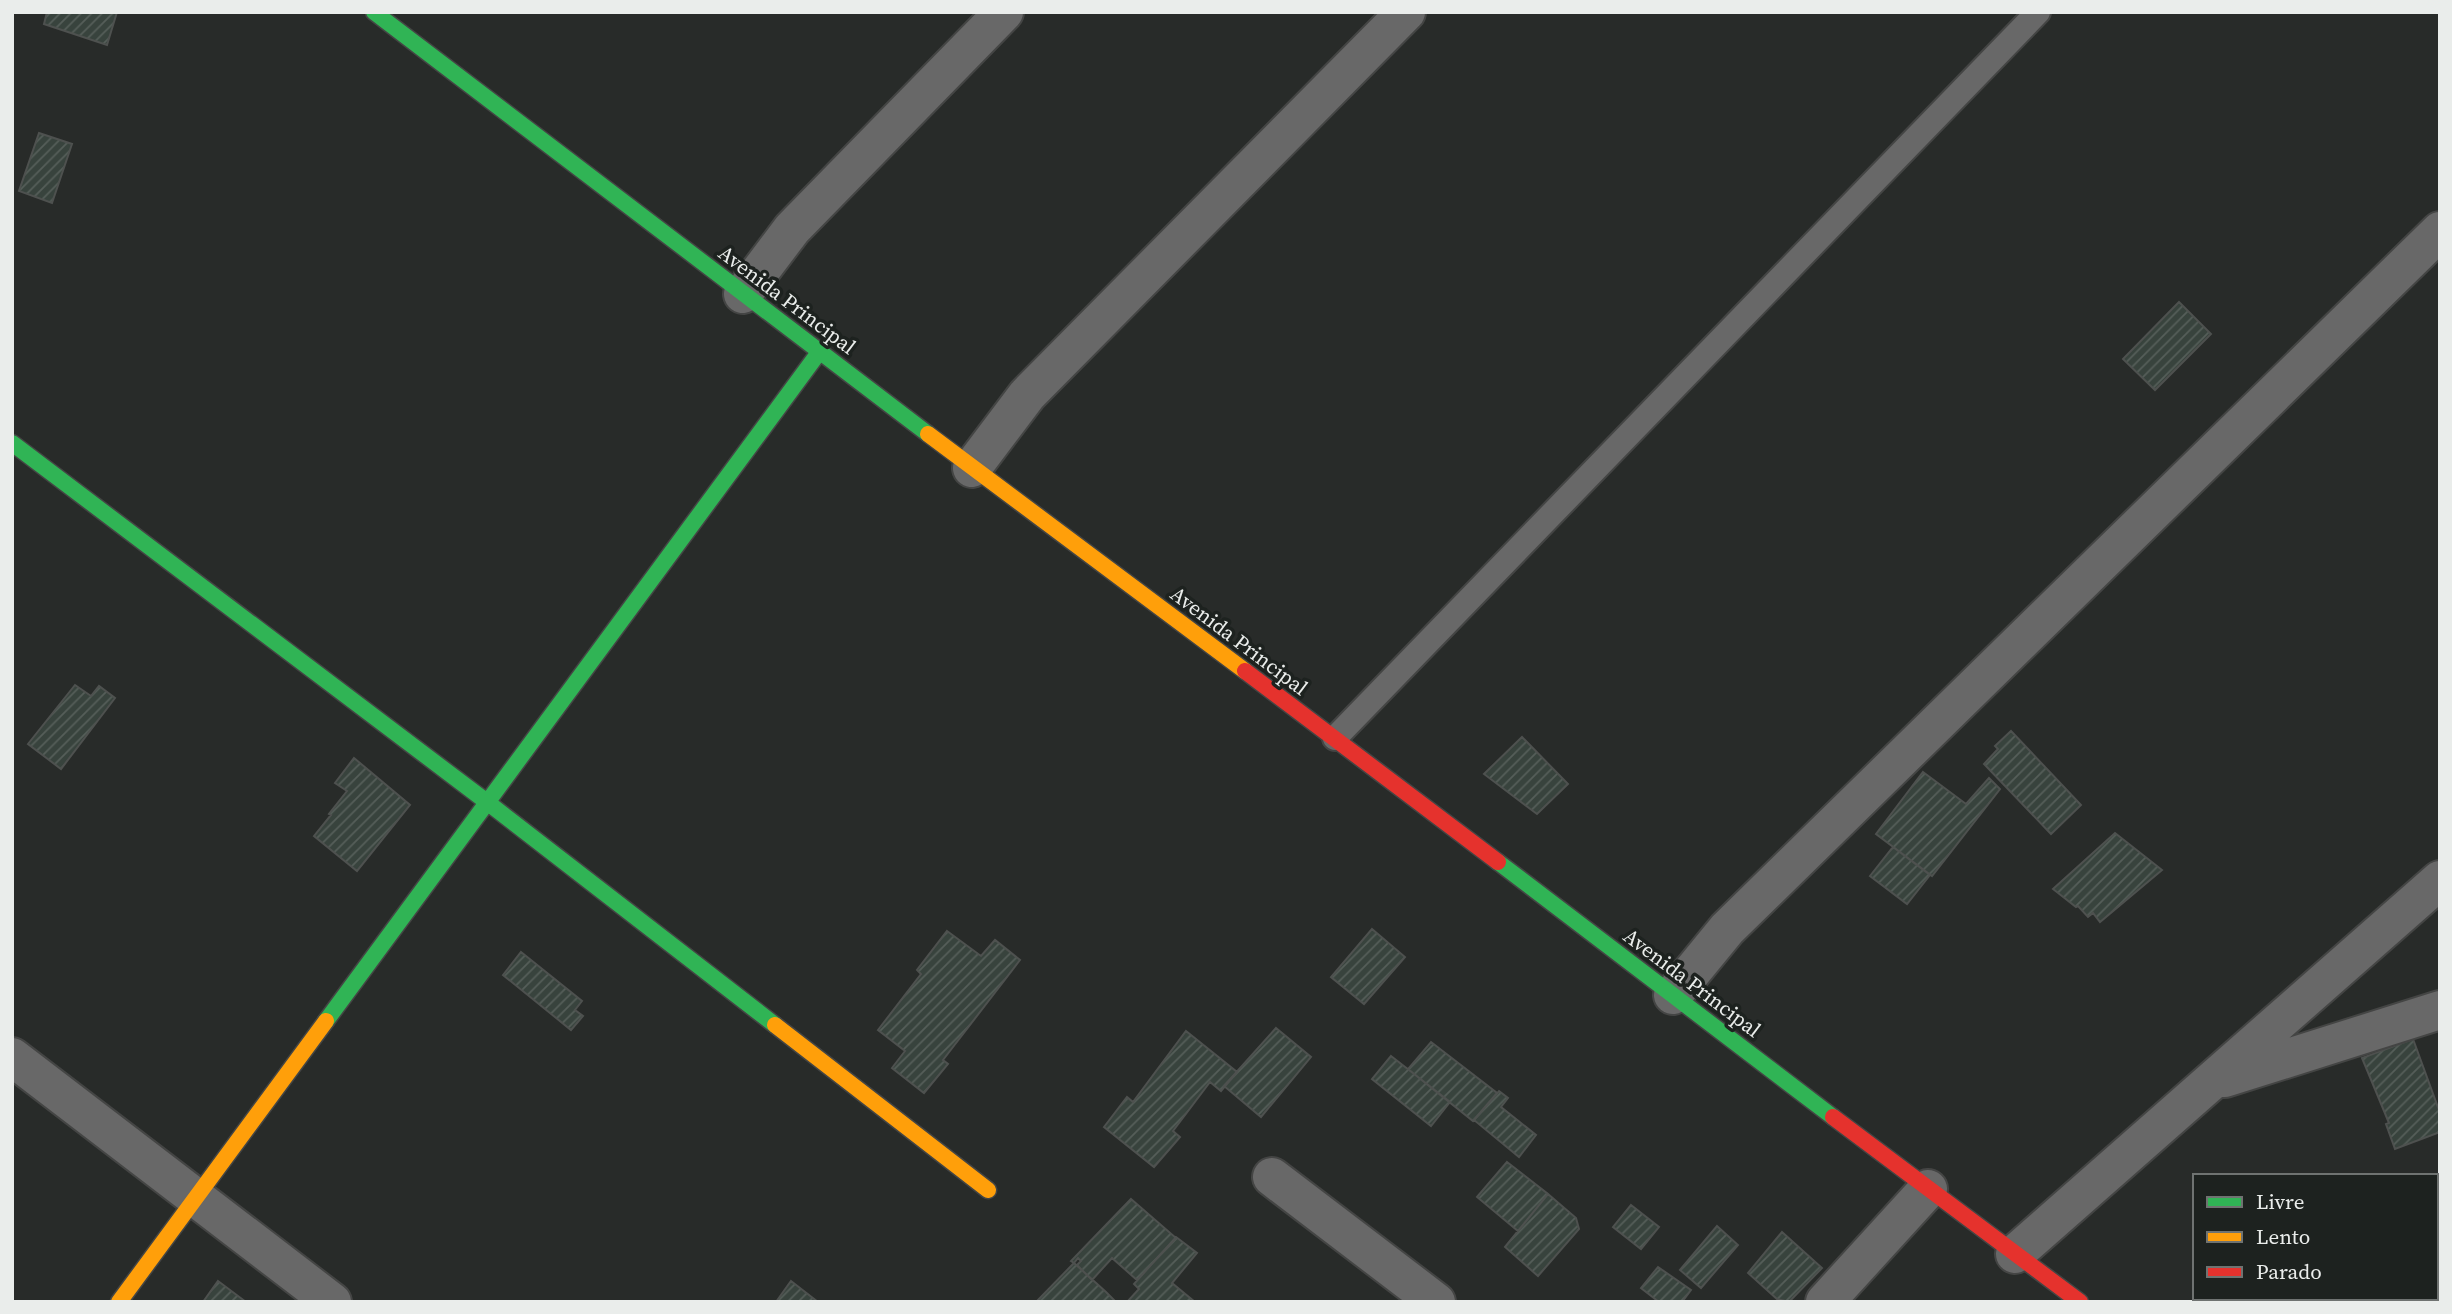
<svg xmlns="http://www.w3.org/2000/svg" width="2452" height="1314" font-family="'Source Serif 4',serif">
	<defs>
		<pattern id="building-hatch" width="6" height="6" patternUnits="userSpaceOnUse" patternTransform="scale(1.75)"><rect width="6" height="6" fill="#38433d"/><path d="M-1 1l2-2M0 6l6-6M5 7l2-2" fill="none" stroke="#555e59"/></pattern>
	</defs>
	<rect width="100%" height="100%" fill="#282b29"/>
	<path fill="url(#building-hatch)" stroke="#4e514f" stroke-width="2" d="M47,12h70l-10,33 -63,-21z
		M39,133l33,11 -20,59 -33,-12z
		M2179,302l32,32 -56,56 -32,-31z
		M75,685l16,11 8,-10 16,12 -54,71 -33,-25z
		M2011,731l70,74 -30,29 -67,-70 14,-15 -3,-3z
		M1522,737l46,47 -31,30 -53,-40z
		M354,758l56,47 -53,66 -43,-35 17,-21 -2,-1 18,-23 -12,-8z
		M1923,772l43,32 23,-26 11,11 -68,87 -56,-42z
		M2115,833l47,37 -62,52 -7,-9 -5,4 -10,-11 -2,1 -23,-18z
		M1893,847l37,28 -23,29 -37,-28z
		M1372,929l33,28 -41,47 -33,-27z
		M947,931l34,25 14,-16 25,20 -77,100 5,4 -24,29 -32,-25 13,-17 -27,-21 43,-56 -4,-4z
		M521,952l61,49 -7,9 8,6 -12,14 -68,-55z
		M1276,1028l35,29 -50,60 -37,-31z
		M1186,1031l51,41 -16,19 -11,-9 -37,49 7,6 -26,30 -50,-40 23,-30 6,5z
		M2413,1039l27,74v19l-45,17 -9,-25 3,-1 -27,-65z
		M1431,1042l66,51 -24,28 -65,-52z
		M1391,1056l59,46 -19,24 -59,-47z
		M1499,1091l9,7 -7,9 35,28 -17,22 -45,-37z
		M1507,1162l41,32 -30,37 -41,-34z
		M1548,1194l28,24 3,11 -41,47 -33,-29z
		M1131,1199l45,39 -39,42 -25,-22 -20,22 -15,-15 4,-4 -3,-3 -4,5 -3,-2z
		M1631,1205l28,22 -18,22 -28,-22z
		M1717,1226l21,19 -37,43 -21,-18z
		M1782,1232l40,36 -33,34 -12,-3 -29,-26z
		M1176,1237l21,16 -25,30 23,19h-68l12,-13 -5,-5z
		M1074,1263l32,29 10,10h-80z
		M1658,1267l33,23 -9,12h-23l-18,-14z
		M218,1281l28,21h-43z
		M791,1281l27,21h-42z"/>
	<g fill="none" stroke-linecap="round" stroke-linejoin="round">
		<g stroke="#444544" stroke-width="28">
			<path id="lane" d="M1335,738l703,-726"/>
		</g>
		<g stroke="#444544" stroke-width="42">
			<path id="street" d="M743,294l49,-65 212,-217
				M972,468l55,-73 379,-383
				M1673,995l54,-66 713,-698
				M12,1057l320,245
				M2225,1078l215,-68
				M1272,1177l164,125
				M2015,1254l425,-374
				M1825,1302l103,-113"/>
		</g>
		<g stroke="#444544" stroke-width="19">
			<path id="fast" d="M374,12l554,422
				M12,443l475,359 288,223
				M1498,862l335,255
				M326,1021l494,-670"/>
		</g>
		<g stroke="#444544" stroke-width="19">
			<path id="slow" d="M928,434l317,237
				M775,1025l213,165
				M119,1302l207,-281"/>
		</g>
		<g stroke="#444544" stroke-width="19">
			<path id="jam" d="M1245,671l253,191
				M1833,1117l247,185"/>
		</g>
		<use href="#lane" stroke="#686868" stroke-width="24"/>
		<use href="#street" stroke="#686868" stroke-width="38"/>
		<use href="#fast" stroke="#30b455" stroke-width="16"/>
		<use href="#slow" stroke="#ff9f0a" stroke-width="16"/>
		<use href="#jam" stroke="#e5322d" stroke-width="16"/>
	</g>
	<g text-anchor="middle" stroke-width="7" stroke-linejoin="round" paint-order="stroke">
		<g font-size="21" fill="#eaedeb" stroke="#1d221f">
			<text transform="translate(787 300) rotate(37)" y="7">Avenida Principal</text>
			<text transform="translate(1239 641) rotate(37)" y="7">Avenida Principal</text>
			<text transform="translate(1692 983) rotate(37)" y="7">Avenida Principal</text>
		</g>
	</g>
	<rect width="2452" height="1314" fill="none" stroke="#eaedeb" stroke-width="28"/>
	<rect x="2193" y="1174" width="245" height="126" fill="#1d221f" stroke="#6f7371" stroke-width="2"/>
	<rect x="2207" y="1197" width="35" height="10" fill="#30b455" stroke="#6f7371" stroke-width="2"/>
	<text x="2256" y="1209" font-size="21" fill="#eaedeb">Livre</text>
	<rect x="2207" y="1232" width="35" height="10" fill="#ff9f0a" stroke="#6f7371" stroke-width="2"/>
	<text x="2256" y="1244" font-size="21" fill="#eaedeb">Lento</text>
	<rect x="2207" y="1267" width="35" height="10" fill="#e5322d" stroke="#6f7371" stroke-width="2"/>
	<text x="2256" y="1279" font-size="21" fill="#eaedeb">Parado</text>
</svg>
